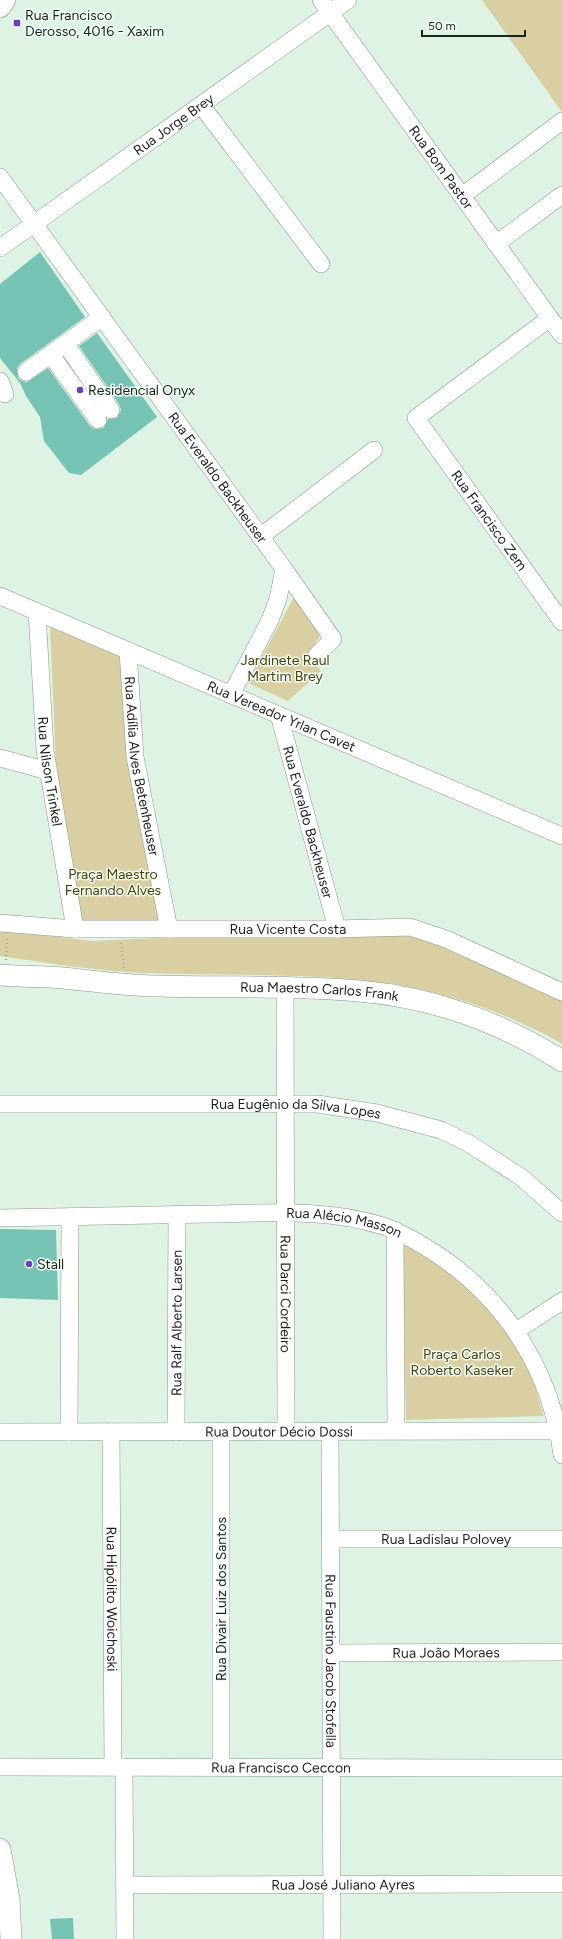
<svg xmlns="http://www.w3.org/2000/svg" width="562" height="1939" font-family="Figtree,sans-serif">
	<rect width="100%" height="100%" fill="#def3e4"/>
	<path fill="#d9cfa2" d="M482,0h80v112z
		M294,597l26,39 -12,18 13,17 -33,30 -40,-18z
		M50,622l69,30 10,106 33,163 -82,2 -24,-153z
		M0,930l92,11 85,-4 229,-2 24,7 132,58v44c-14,-9 -28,-15 -43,-22 -123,-57 -244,-44 -375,-49 -48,-2 -96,-10 -144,-17z
		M403,1243c48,28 92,63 119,113 10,18 16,40 22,60l-138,4z"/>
	<path fill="#76c3b6" d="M40,252l45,65 -65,47 -3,4 1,10 4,3 5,1 21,-14 42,58 4,3 10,-1 4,-9 9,-1 4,-8 -2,-6 -40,-58 18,-13 60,84 -76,58 -12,-2 -25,-32 -4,-24 -14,-21 -6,-13 -20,-25v-74z
		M0,1229l56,1 2,70 -58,-2z
		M73,1918l1,21h-22l-2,-20z"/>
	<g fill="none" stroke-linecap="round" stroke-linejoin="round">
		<g stroke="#869a8b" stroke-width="18">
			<g id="minor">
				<path id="s1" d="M321,0l241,335"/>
				<path d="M201,105l120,159"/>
				<path id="s2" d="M0,177l284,392 -6,30 -8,21 -39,75"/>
				<path d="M462,196l100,-75"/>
				<path d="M496,244l66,-49"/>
				<path id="s3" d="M0,248l348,-248"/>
				<path id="s4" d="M550,318l-134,100 146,204"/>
				<path d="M65,343l46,67"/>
				<path d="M50,354l48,66"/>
				<path d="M26,372l76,-55"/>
				<path d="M0,381l5,13"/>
				<path d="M260,537l114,-87"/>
				<path d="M284,569l49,70 -16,16"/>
				<path id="s5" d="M0,596l562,240"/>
				<path id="s6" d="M37,612l8,138 30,179"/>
				<path id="s7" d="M128,651l7,106 34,172"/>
				<path id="s8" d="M279,715l58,214"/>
				<path d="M0,758l48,13"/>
				<path id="s9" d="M0,923l75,6h262l73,-2 36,12 116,53"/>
				<path id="s10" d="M285,988l1,443"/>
				<path id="s11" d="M0,1104h317l60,9 64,17 27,13 53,34 41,36"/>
				<path id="s12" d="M0,1218c69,-1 139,-3 208,-4 57,-1 120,-6 175,12 21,7 40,19 58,31 67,46 111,117 121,198"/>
				<path d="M395,1230l1,201"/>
				<path d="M516,1331l46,-30"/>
				<path d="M221,1431v336"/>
				<path id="s13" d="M330,1431l2,508"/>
				<path id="s14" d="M0,1432l558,-1"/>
				<path d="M69,1432l1,-215"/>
				<path id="s15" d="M111,1432l2,335"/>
				<path id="s16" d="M176,1432l1,-218"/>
				<path id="s17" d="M331,1539h231"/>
				<path id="s18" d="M331,1653l231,-1"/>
				<path id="s19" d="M0,1767l562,1"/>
				<path d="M124,1767l1,172"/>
				<path id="s20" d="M125,1885l437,-1"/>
			</g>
		</g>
		<g stroke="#869a8b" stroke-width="22">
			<g id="major">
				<path d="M0,7l5,-7"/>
				<path id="s21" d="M0,975c21,2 42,1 63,3 32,3 64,8 97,8 66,2 133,-1 199,5 72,6 142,31 203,70"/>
				<path d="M0,1849l9,50 2,40"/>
			</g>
		</g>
		<path stroke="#9fafa4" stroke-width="2.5" stroke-dasharray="1 3" stroke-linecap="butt" d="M121,943l3,25
			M6,960l1,-21"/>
		<use href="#minor" stroke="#fff" stroke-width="17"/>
		<use href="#major" stroke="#fff" stroke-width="21"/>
	</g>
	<g fill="#6b3fb7" stroke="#f1fef5" stroke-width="1.5">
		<rect x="13" y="19" width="8" height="8" rx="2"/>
		<circle cx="80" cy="390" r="4"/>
		<circle cx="29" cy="1264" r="4"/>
	</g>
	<g text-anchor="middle" stroke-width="3" stroke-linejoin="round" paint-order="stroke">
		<g font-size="14" fill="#1c231e" stroke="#f1fef5" text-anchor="start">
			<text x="25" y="20">Rua Francisco<tspan x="25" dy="16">Derosso, 4016 - Xaxim</tspan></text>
			<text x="88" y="395">Residencial Onyx</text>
			<text x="37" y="1269">Stall</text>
		</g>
		<g font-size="14" fill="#1c231e" stroke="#f1fef5">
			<text dy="5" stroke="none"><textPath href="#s3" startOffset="213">Rua Jorge Brey</textPath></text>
			<text dy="5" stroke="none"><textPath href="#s1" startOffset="206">Rua Bom Pastor</textPath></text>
			<text dy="5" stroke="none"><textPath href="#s2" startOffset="371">Rua Everaldo Backheuser</textPath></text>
			<text dy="5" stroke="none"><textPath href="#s4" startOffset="293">Rua Francisco Zem</textPath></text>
			<text dy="5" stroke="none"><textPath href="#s5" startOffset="306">Rua Vereador Yrlan Cavet</textPath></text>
			<text dy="5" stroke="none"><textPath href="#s7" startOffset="116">Rua Adília Alves Betenheuser</textPath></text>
			<text dy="5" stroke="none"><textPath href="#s6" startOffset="160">Rua Nilson Trinkel</textPath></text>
			<text dy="5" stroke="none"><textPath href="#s8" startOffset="111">Rua Everaldo Backheuser</textPath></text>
			<text dy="5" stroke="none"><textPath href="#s9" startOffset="288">Rua Vicente Costa</textPath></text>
			<text dy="5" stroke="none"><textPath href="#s21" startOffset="320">Rua Maestro Carlos Frank</textPath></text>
			<text dy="5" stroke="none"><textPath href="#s11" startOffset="296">Rua Eugênio da Silva Lopes</textPath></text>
			<text dy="5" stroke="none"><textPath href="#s12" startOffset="345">Rua Alécio Masson</textPath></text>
			<text dy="5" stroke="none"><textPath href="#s10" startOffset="306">Rua Darci Cordeiro</textPath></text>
			<text dy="5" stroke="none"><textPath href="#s16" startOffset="109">Rua Ralf Alberto Larsen</textPath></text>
			<text dy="5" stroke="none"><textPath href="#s14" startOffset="279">Rua Doutor Décio Dossi</textPath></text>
			<text dy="5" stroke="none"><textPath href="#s17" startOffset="115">Rua Ladislau Polovey</textPath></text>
			<text dy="5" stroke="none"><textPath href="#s15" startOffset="167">Rua Hipólito Woichoski</textPath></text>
			<text transform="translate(221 1599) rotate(-90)" y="5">Rua Divair Luiz dos Santos</text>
			<text dy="5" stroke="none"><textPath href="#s18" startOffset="115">Rua João Moraes</textPath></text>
			<text dy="5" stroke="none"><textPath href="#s13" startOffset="230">Rua Faustino Jacob Stofella</textPath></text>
			<text dy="5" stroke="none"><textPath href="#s19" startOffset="281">Rua Francisco Ceccon</textPath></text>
			<text dy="5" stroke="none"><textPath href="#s20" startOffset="218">Rua José Juliano Ayres</textPath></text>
		</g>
		<g font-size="14" fill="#483e0e" stroke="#f1fef5">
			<text x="285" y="665">Jardinete Raul<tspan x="285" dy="16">Martim Brey</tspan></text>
			<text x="113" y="879">Praça Maestro<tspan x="113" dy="16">Fernando Alves</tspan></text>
			<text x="462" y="1359">Praça Carlos<tspan x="462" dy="16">Roberto Kaseker</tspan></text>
		</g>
	</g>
	<path d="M422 30v6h103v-6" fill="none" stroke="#1c231e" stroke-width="2"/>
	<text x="428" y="30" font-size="12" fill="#1c231e" stroke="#f1fef5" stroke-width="3" paint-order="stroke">50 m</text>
</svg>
